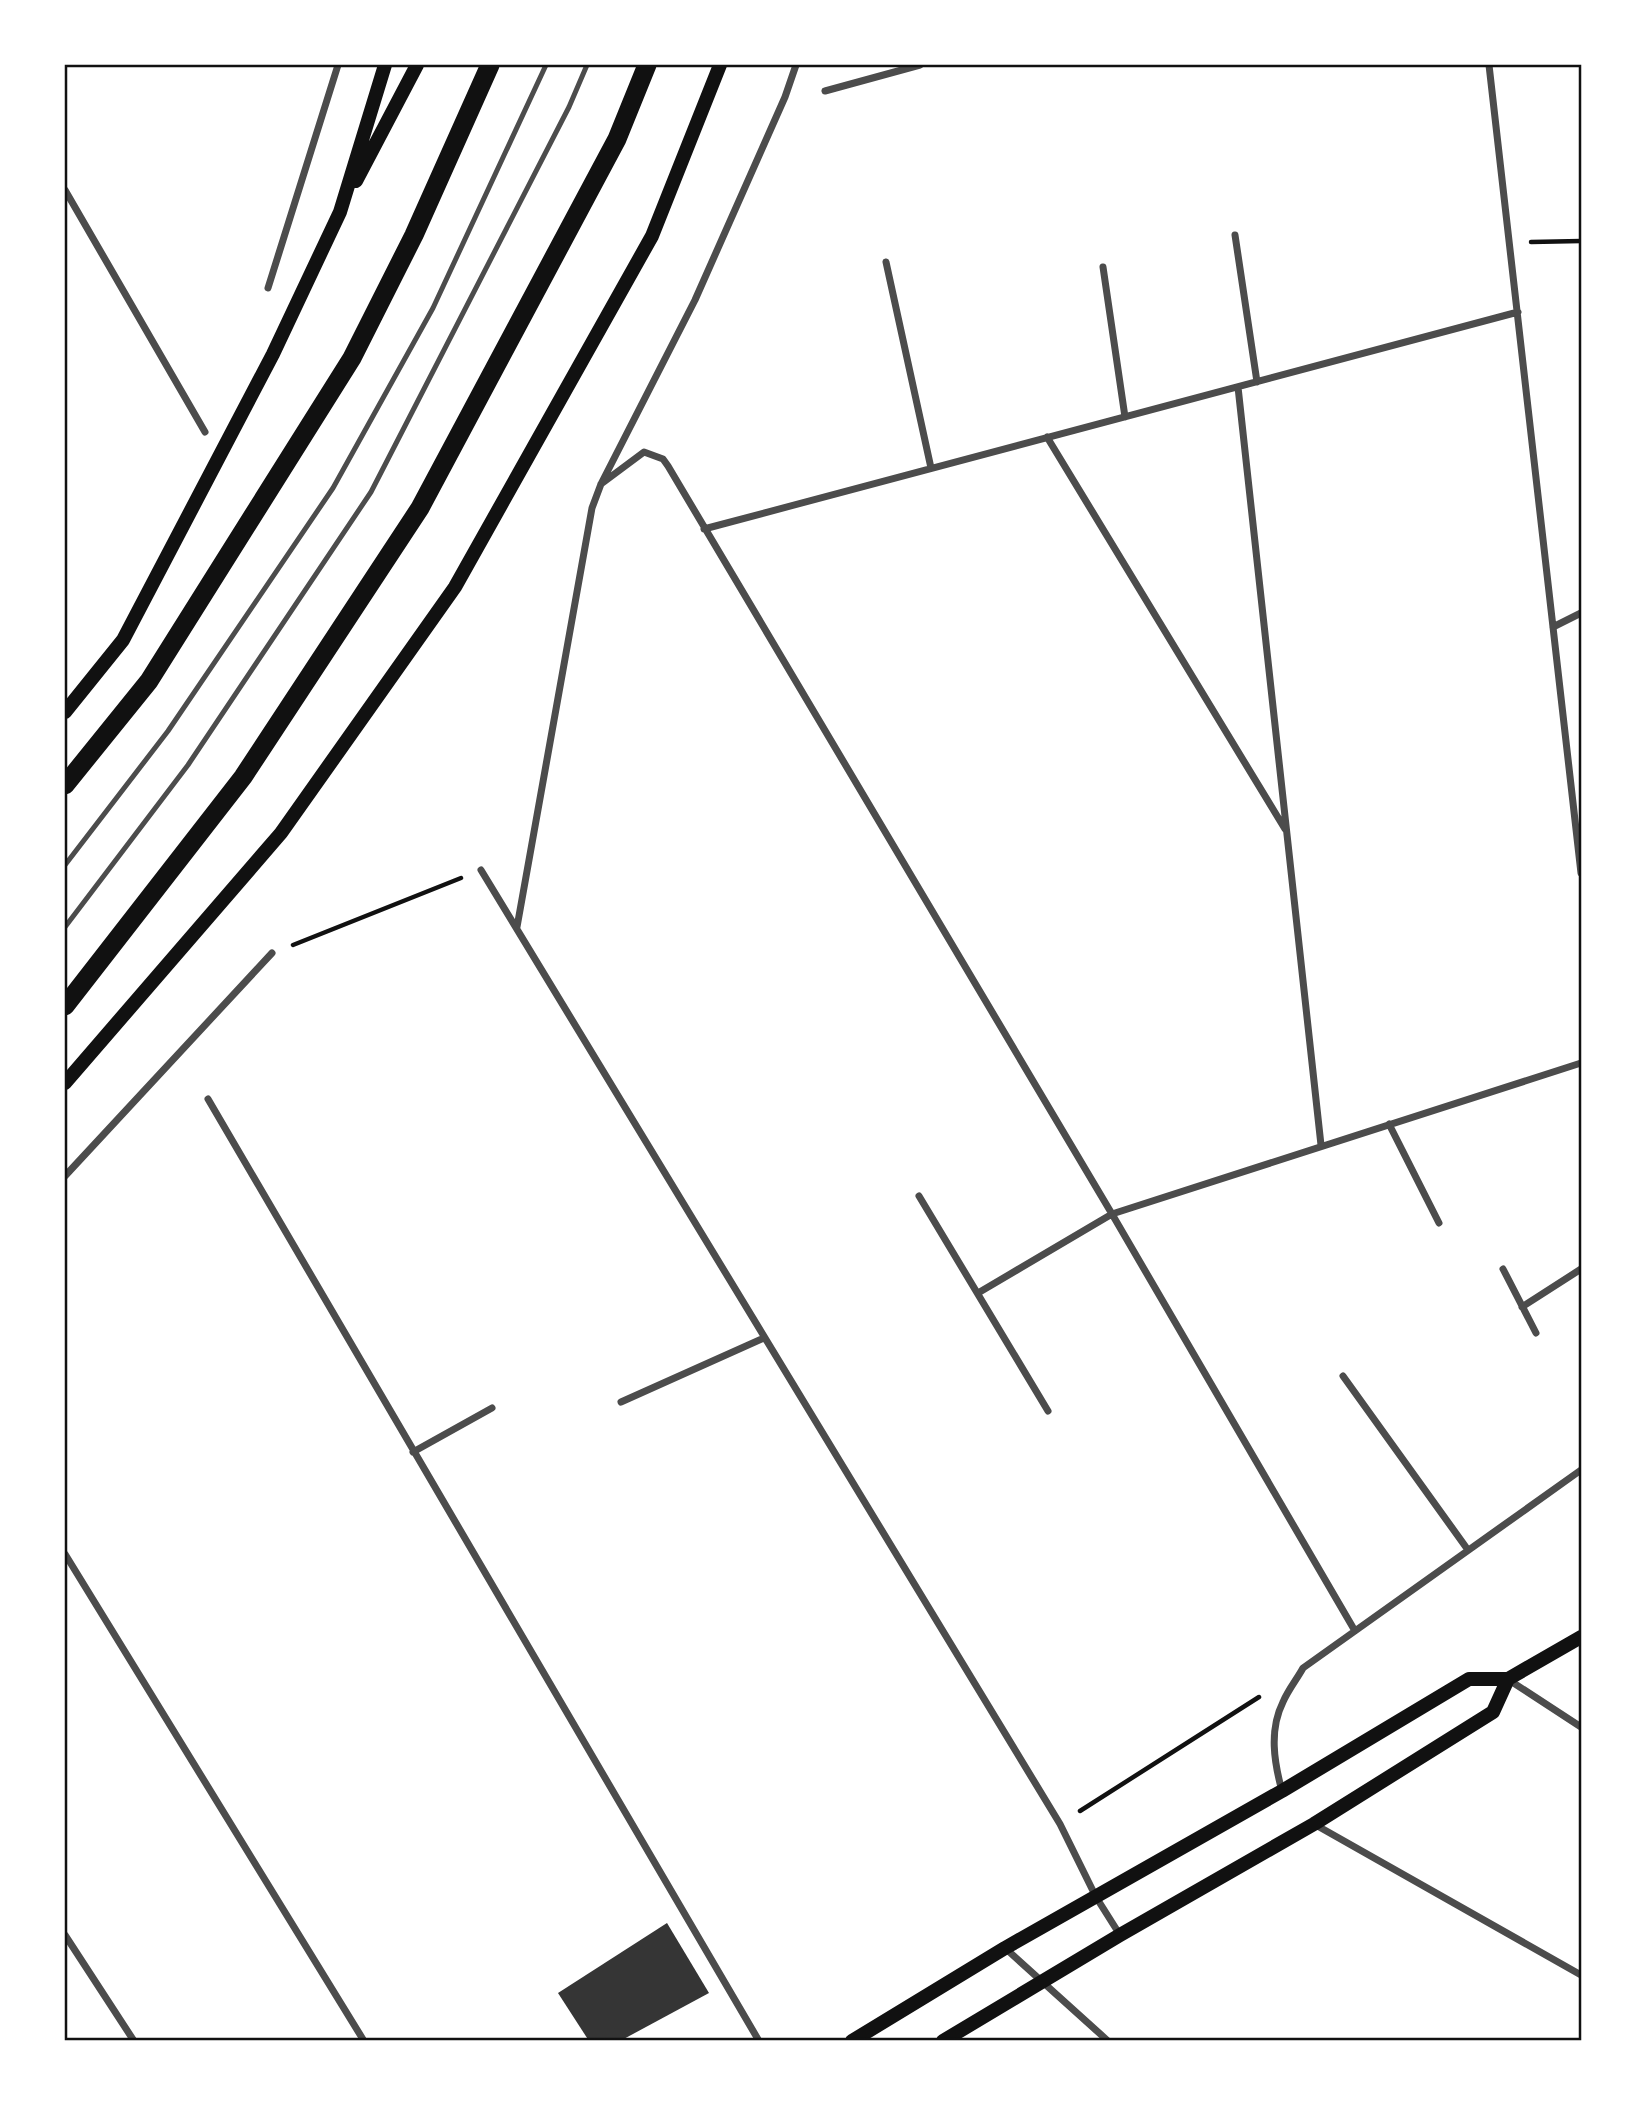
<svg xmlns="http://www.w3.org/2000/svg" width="1646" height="2106" font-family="Manrope,sans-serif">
	<rect width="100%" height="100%" fill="#fff"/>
	<path fill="#353535" d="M667,1923l42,70 -89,48h-31l-31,-48z"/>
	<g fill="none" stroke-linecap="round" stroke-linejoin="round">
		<path stroke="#111" stroke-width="4.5" d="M1531,242l50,-1
			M293,945l168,-67
			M1080,1811l179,-114"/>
		<path stroke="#4c4c4c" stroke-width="5" d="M65,865l103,-134 165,-243 100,-180 113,-243
			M65,927l123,-162 183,-273 198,-385 18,-42"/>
		<path stroke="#4c4c4c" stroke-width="7" d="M1489,65l92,808
			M825,91l95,-26
			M65,190l140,242
			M1235,235l22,147
			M886,262l45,206
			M1103,267l22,150
			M268,288l70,-223
			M1238,387l83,758
			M1047,437l238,392
			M601,484l43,-32 19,7 5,7 444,748 243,417
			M704,529l814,-217
			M1553,627l28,-14
			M481,870l579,954 36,73 24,38
			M517,927l75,-419 9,-24 94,-184 90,-203 11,-32
			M208,1099l551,942
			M1389,1124l50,99
			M65,1176l207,-223
			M919,1196l129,215
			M1503,1269l33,64
			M978,1293l134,-79 469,-151
			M1522,1307l59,-38
			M1343,1376l125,174
			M621,1402l143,-64
			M413,1452l79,-44
			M65,1554l299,487
			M1509,1680l72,47
			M1282,1791c-8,-29 -13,-61 1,-89 5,-12 14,-23 20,-34l278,-198
			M1314,1824l267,151
			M65,1935l69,106
			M1005,1948l103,93"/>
		<path stroke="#111" stroke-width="14" d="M356,181l61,-116
			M65,712l58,-72 150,-286 67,-142 45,-147
			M65,1083l216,-250 174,-246 197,-351 68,-171
			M852,2041l153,-93 277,-157 187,-112h39l73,-42
			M943,2041l177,-106 194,-111 179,-112 15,-33"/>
		<path stroke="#111" stroke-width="19" d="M65,785l84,-104 203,-323 62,-123 76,-170
			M65,1006l178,-229 177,-269 197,-369 30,-74"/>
	</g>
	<rect width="1646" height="2106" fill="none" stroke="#ffffff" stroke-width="133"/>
	<rect x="66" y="66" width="1514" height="1973" fill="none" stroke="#111" stroke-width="2.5"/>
</svg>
